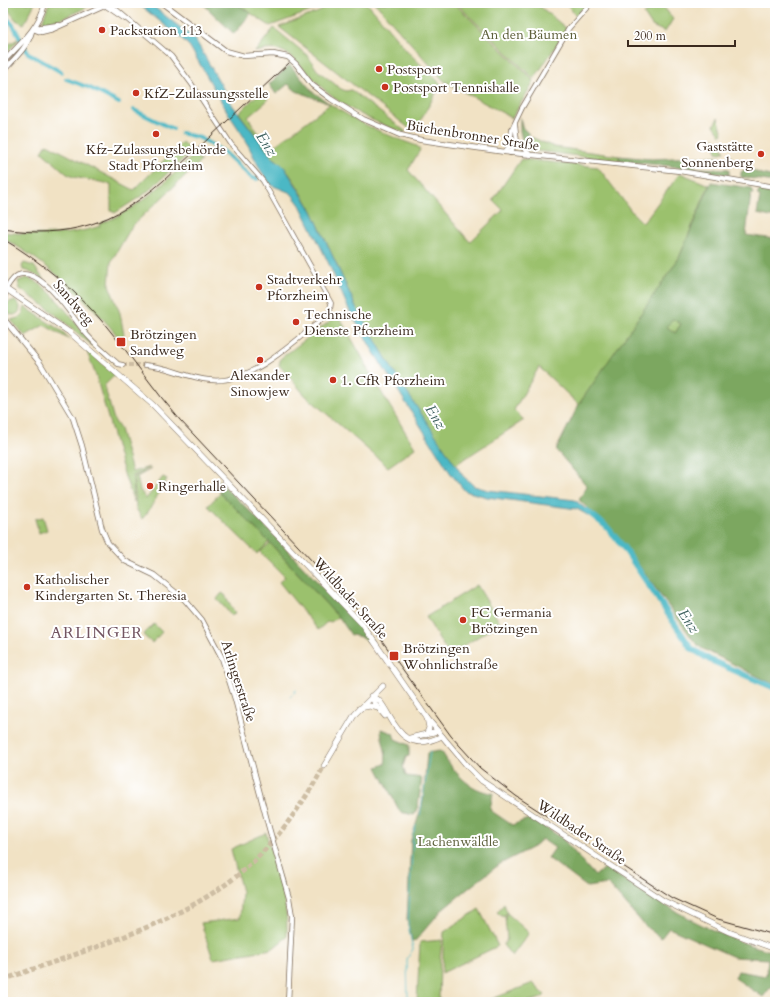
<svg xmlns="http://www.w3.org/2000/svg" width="778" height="1005" font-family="Cardo,serif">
	<rect width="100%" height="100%" fill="#fff"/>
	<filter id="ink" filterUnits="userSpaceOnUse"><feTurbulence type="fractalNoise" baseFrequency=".025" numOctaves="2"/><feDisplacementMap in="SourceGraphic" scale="8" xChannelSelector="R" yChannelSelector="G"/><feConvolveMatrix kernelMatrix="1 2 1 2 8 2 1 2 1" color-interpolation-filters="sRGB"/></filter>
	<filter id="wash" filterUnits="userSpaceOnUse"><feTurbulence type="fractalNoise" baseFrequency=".012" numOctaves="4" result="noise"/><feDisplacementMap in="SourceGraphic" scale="16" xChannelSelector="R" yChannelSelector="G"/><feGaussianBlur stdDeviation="0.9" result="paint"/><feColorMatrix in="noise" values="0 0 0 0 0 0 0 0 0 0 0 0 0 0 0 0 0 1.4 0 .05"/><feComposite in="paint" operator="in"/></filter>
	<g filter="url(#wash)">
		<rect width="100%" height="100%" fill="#f1e2c4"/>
		<path fill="#9bc16d" stroke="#6b7646" d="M3,3h32l-11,21 -8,-4z
			M49,3h47l-35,16 -17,3 -1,-2z
			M235,3h88l-6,6 -47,17z
			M328,3h39l43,51 31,30 -27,48 -135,-105 42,-16z
			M375,3h79l80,78 -22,37 -68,-37z
			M456,3h80l31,26 -33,50z
			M566,3h22l-12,13z
			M663,6l10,13 -8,13 -13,-6 -8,-12 13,-7z
			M274,28l34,28 9,14 24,19 5,2 5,-1 54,41v2c-26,-9 -53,-21 -76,-39 -12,-10 -35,-39 -47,-43 -9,-3 -18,-1 -27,1z
			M18,39v1l-15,17v-6l4,-3 -1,-2z
			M261,91l7,9 -20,17 21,33 61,-46c28,19 56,31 87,42l3,4 -12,20 62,72 33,-32 -10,-10 28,-41 77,8 34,45 11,11 37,-50 29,12 -30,73 -100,147 -40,-38 -25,43 10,10 -69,45 -55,-83 -44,-75 -44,-96c-9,-15 -24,-45 -40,-54l-33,-44z
			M718,118l5,16 -2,1 -7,-10z
			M531,137l23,10 65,9v5l-90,-11 -5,-4z
			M713,138h1l11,13 -5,2 -3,-1z
			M182,142l10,9 -46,42 -31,20 -4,-2v-27l-38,-7 -6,-3 -25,-22 5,-8 87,46z
			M195,154l6,7 -69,65 -21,36 -2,23 11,28 4,22 -4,4c-33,-41 -71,-75 -117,-101v-6c33,3 64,5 97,-6l-1,-2c38,-13 67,-43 96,-70z
			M24,263l10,3 10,14 -16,-9 -5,-1 -1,-4z
			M26,278c23,3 53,51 68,69l-45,-38 -29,-20 -2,-8z
			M6 308a7 7 0 1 1 14 0a7 7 0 1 1-14 0Z
			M25,307l38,25 7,8 -26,-15 -19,11 -14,-16 10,-3z
			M338,315l28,49 -1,1 50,83 -27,19 -83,-72 -26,-30 2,-7z
			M673,318l8,6 -6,9 -8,-6z
			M86,349l29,26 -11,11 4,12 -1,4h2l5,18 6,9 12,43 18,-5 -17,9 1,26 -9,-25 -29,-101z
			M151,469l-14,8 3,13 6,9 17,-22 4,2 -19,33 -6,7 -6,-11 -2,-28 1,-4z
			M220,493l49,49 -12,12 -49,-48z
			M43,517l4,13 -8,3 -4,-14z
			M270,543l68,74 -7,5 -3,-1 -10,9 -39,-48 6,-5 -25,-25z
			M477,585l23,38 -51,32 -23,-38z
			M222,593l3,2 10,18 -3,3 -15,-17z
			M154,624l8,8 -10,11 -9,-8z
			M266,833c11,37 22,65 21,104l-15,12 -59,10 -12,-36 39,-5 2,-26 -11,-43z
			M504,904l3,8 -4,5 -6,-5z
			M479,909l19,37 -56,27 2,-41z
			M507,913l22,20 -17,23 -9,-11 4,-6 -2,-22z
			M442,940l-2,20 -1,42h-22l3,-60z
			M533,983l12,12c-8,10 -48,7 -61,7z"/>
		<path fill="#7ca760" stroke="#5c683f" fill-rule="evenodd" d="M202,3h33l16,10 -17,21z
			M290,65l22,26 18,13 -34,-13 -8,-7 -12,10 -7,-10z
			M520,117l2,10 7,7 -6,10 -3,-13z
			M730,155l5,8h-40v5l34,1v6l-58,-9 -52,-5v-5l33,3 63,-3c5,3 11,3 15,-1z
			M747,168l14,6 14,3v5l-34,-5v-5z
			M711,182l40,6 2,6h-2l-5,41 29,4v446l-74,-37 -7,-7 -70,-96 -16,-18 -29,-27 8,-14 -31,-36 23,-46 100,-146zM673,319l8,5 -6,9 -8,-6z
			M760,190l15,2v26l-18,-4 3,-18 -3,-1z
			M216,478l53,52 104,111 -5,1 -7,-5 -10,-2 -10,-15 -71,-77 -50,-50z
			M381,729l12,4 2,6 14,6v11l-3,1 -3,9 3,10 16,2 -4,28 -4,9 -14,-3 -23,-45 8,-3c3,-12 -4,-23 -4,-35z
			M439,751l3,1c11,19 27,39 51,41l-3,17 22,15 19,-7 31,20 33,38 10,-9c52,35 108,70 170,85v36h-5l-7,9 -28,-19 3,-7 28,5 2,-17 -34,-2 -65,-29 -8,10 -15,-11 -38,-43 -21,3 -39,-29 7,-10 -13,-9 -5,6 -37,19 -30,23 -29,24 -26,30h-3l-5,-21 4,-80 12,-38 4,-49z"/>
		<path fill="#4bb8c5" stroke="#437172" d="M137,3h12l46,36 38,67 39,51 11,8 29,46 44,96 44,75 63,94 11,10 14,4 87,10 18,15 -2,2 -14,-8 -90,-12 -22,-6 -14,-17 -75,-118 -26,-44 -22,-50 -28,-57 -9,-12 -20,-8 -10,-14 -17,-34 -16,-24 -38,-66 -9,-9z"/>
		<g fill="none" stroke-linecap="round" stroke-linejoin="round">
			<path stroke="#4bb8c5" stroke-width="1" d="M294,693l2,-3
				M290,697l2,-2
				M420,815l10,-63
				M408,1002l-1,-43 6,-10 -5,-24 5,-91 3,-9"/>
			<path stroke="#4bb8c5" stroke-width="4" d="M3,13l10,12 15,28 33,19
				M66,79l24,9 29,15
				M134,110l39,19
				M181,133l19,5 24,14 28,26 5,1"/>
			<path stroke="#4bb8c5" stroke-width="6" d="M587,511l20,16 17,21 67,100 19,12 65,28"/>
		</g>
	</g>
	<g filter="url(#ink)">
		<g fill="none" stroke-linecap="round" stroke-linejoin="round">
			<path stroke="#cdbda3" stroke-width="4" stroke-dasharray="4 2" stroke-linecap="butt" d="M123,365h22"/>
			<path stroke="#cdbda3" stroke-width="5" stroke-dasharray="5 2.5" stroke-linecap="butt" d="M3,980c83,-31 189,-58 253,-121 28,-28 49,-59 68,-93"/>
			<g stroke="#7b6a58" stroke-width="5.5">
				<path id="tertiary" d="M110,4l61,52 20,27 40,61 32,37 68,122 -1,8 -3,4c-31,25 -76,70 -117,65 -23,-2 -42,-14 -65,-15
					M106,6l19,13
					M505,152l5,-7 2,-16 10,-21 47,-80 22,-25
					M510,153l7,-12 -2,-18
					M6,289c3,-5 6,-11 12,-14 23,-9 53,40 65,55 10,13 23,23 35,34l5,1"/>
			</g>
			<g stroke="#7b6a58" stroke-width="6">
				<path id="secondary" d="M162,3l64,48 18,5 29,-2 15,3 8,7 16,21 19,14 32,20 37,16 21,5 84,12 175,19 95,16
					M35,28l24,-3
					M33,29l8,3 12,-3 58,-26
					M3,62c16,-17 37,-35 42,-59
					M3,71c11,-12 25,-24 29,-40
					M517,141l13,14
					M3,302l3,-13
					M3,318l37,45 33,55 9,28 20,83 6,14 17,18 29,14 31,25 17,20 20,38 13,41 34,129 20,70 3,18 -4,86"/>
			</g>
			<g stroke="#7b6a58" stroke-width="6">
				<path id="primary" d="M3,287l66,45 84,73 209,219 65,94 41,49 14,14 182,120 65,31 46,17"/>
			</g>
			<g stroke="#7b6a58" stroke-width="6">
				<path id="trunk" d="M371,696c21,3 21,65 71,40
					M371,696l4,8 10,12
					M360,708l10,-2 8,2
					M426,735l3,-7 -2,-10
					M410,738l28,-7
					M324,766l31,-52 28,-28"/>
			</g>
			<use href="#tertiary" stroke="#fff" stroke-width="4"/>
			<use href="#secondary" stroke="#fff" stroke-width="4.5"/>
			<use href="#primary" stroke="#fff" stroke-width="5"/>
			<use href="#trunk" stroke="#fff" stroke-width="5"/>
			<path stroke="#3b2a1e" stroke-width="1" d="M3,229c65,10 111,-5 160,-48l126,-118
				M3,239c39,23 75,53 104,88 25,30 47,63 73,93l177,189 23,29 71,98 29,32 36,28 156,102 46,21 57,16"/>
		</g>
	</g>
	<g fill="#c8321e" stroke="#fff" stroke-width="1.5">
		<circle cx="102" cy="30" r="4"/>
		<circle cx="379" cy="69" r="4"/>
		<circle cx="385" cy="87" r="4"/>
		<circle cx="136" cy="93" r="4"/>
		<circle cx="156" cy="134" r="4"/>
		<circle cx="761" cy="154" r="4"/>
		<circle cx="259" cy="287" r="4"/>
		<circle cx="296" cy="322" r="4"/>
		<rect x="116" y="337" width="10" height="10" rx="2"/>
		<circle cx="260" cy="360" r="4"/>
		<circle cx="333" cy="380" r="4"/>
		<circle cx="150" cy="486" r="4"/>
		<circle cx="27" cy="587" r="4"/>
		<circle cx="463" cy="620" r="4"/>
		<rect x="389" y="651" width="10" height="10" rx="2"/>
	</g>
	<g text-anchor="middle" stroke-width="4" stroke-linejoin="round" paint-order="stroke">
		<g font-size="14" fill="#3b2a1e" stroke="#fff" text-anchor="start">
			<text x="110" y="35">Packstation 113</text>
			<text x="387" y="74">Postsport</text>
			<text x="393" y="92">Postsport Tennishalle</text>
			<text x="144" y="98">KfZ-Zulassungsstelle</text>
			<text x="753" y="151" text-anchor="end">Gaststätte<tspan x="753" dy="16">Sonnenberg</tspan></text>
			<text x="156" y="154" text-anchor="middle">Kfz-Zulassungsbehörde<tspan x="156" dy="16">Stadt Pforzheim</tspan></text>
			<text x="267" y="284">Stadtverkehr<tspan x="267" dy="16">Pforzheim</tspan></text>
			<text x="304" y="319">Technische<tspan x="304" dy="16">Dienste Pforzheim</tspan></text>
			<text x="130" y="339">Brötzingen<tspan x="130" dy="16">Sandweg</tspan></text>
			<text x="260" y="380" text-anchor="middle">Alexander<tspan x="260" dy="16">Sinowjew</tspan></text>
			<text x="341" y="385">1. CfR Pforzheim</text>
			<text x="158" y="491">Ringerhalle</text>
			<text x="35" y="584">Katholischer<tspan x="35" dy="16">Kindergarten St. Theresia</tspan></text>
			<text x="471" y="617">FC Germania<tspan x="471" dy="16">Brötzingen</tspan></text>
			<text x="403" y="653">Brötzingen<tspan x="403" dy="16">Wohnlichstraße</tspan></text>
		</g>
		<g font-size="14" fill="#5d5f3a" stroke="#fff">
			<text x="529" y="39">An den Bäumen</text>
			<text x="458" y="846">Lachenwäldle</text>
		</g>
		<g font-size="14" fill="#3b2a1e" stroke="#fff">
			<text transform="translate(473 135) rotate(9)" y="5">Büchenbronner Straße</text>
			<text transform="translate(74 302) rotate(49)" y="5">Sandweg</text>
			<text transform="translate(351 598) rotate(48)" y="5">Wildbader Straße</text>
			<text transform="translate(239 681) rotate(72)" y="5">Arlingerstraße</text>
			<text transform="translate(582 832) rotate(34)" y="5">Wildbader Straße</text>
		</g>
		<g font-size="15" font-style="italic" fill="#416361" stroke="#fff">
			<text transform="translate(267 144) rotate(57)" y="5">Enz</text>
			<text transform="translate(436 417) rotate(58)" y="5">Enz</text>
			<text transform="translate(689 621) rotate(56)" y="5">Enz</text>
		</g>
		<g font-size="16" letter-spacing="1" fill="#735562" stroke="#fff">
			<text x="97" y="638">ARLINGER</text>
		</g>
	</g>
	<rect width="778" height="1005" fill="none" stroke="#fff" stroke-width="16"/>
	<path d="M628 40v6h107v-6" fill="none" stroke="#3b2a1e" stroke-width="2"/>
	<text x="634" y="40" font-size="12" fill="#3b2a1e" stroke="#ffffff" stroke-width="3" paint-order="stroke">200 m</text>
</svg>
